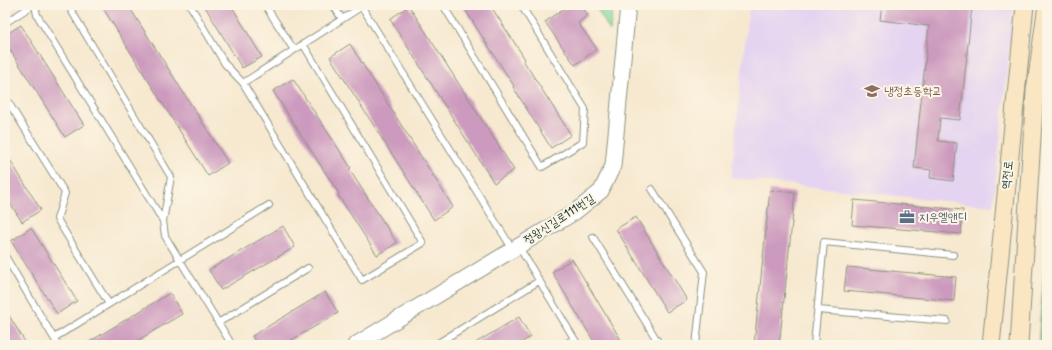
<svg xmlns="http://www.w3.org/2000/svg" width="1052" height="350" font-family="'Balsamiq Sans','Poor Story',sans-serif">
	<rect width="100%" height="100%" fill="#fcf5e5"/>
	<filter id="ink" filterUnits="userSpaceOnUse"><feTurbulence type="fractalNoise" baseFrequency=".025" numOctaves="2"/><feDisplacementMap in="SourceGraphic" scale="8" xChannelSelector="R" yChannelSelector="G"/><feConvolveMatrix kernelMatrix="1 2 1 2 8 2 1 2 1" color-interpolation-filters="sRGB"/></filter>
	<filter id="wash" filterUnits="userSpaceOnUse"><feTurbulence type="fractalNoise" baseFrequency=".012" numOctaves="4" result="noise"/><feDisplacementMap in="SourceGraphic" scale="16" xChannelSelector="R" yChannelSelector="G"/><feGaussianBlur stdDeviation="0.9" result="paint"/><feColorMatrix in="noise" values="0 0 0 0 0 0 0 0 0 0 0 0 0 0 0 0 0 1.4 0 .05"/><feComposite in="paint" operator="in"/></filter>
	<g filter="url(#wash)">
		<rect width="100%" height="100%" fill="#f7e9d0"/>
		<path fill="#e4d3f1" d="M749,5h265l-21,201 -262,-28z"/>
		<path fill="#86da9c" stroke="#528c68" d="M595,5h18l-3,26z"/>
		<path fill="#6cba84" stroke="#467c5c" d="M1047,233v112h-9z"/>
		<g id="blocks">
			<path fill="#cc9abe" d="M101,5h27l100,158 -20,13z
				M204,5h27l31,52 -20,11z
				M462,5h28l35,54 -2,1 48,75 -20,13 -38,-61 1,-1z
				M569,5h12l7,10 -10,8 19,26 -22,16 -30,-43z
				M882,5h79l11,1 -12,114 -20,-2 -2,23 19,2 -4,38 -23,-3 1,-8 -17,-2 15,-142 -49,-6z
				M409,6l105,164 -20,13 -104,-164z
				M21,25l63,100 -19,12 -60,-95v-7z
				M350,44l103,163 -19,13 -104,-163z
				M293,79l58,89 -2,1 48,74 -20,12 -39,-60 1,-1 -66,-103z
				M5,152l36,58 -19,12 -17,-27z
				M770,190l25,3 -13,126 -3,26h-25z
				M854,200l109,10 -2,24 -109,-9z
				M636,217l51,83 -20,12 -51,-83z
				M283,226l12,21 -74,43 -12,-20z
				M31,228l46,73 -20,13 -46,-73z
				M572,259l52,86h-28l-44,-73z
				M847,267l109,10 -2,24 -110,-10z
				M325,292l13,21 -55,32h-26l-5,-9z
				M170,293l12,21 -52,31h-46z
				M5,309l22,36h-22z
				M519,317l12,20 -14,8h-45z"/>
		</g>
	</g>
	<g filter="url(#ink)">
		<use href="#blocks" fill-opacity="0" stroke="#8b9382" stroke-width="1"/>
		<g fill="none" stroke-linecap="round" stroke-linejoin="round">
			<g stroke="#8b9382" stroke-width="8">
				<path id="service" d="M35,5l2,10 126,206 2,15 67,109
					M68,5l103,172 -8,44
					M190,5l35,59 18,19 119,197 61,-37 -120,-199
					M265,5l29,45
					M333,5l9,14
					M443,5l99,162 41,-25 2,-33 -64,-104
					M362,7l151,243
					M5,23l28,-18
					M243,83l121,-78
					M5,97l60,96 -8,26 52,85
					M652,189l52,83 -8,73
					M593,237l67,108
					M519,247l59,98
					M5,256l53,89
					M818,310l129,11
					M218,323l90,-55
					M54,338l215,-133
					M435,345l104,-64
					M564,345l10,-6
					M814,345l10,-103 129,13"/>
			</g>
			<g stroke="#8b9382" stroke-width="17">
				<path id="tertiary" d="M355,345l220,-133 26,-21 12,-25 15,-161"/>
			</g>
			<g stroke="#8b9382" stroke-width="19">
				<path id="secondary" d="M991,345l34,-340
					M1019,345l16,-254 12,-86"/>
			</g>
			<use href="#service" stroke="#fff" stroke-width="6"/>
			<use href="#tertiary" stroke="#fff" stroke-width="15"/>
			<use href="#secondary" stroke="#fbe6c4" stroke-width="17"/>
		</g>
	</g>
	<defs>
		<g id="school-bare" transform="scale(1.2)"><path d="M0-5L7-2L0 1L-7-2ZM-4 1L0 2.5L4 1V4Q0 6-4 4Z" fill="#8d6e63" stroke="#fcf5e5" stroke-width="2.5" paint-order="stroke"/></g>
		<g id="office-bare" transform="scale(1.2)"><path d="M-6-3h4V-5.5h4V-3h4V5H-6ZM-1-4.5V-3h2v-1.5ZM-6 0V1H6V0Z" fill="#5c6f8a" stroke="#fcf5e5" stroke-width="2.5" paint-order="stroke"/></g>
	</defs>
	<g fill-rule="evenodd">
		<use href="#school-bare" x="872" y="91"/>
		<use href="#office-bare" x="907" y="217"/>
	</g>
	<g text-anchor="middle" stroke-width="4" stroke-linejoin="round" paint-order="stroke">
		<g font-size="12" fill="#785e54" stroke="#fcf5e5" text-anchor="start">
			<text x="884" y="95">냉정초등학교</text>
		</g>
		<g font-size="12" fill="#1f3d34" stroke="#fcf5e5">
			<text transform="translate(1007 175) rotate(-84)" y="4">역전로</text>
			<text transform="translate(559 219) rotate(-33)" y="4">정왕신길로111번길</text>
		</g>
		<g font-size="12" fill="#4e5e75" stroke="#fcf5e5" text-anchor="start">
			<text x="919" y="221">지우엘앤디</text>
		</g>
	</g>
	<rect width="1052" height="350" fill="none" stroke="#fcf5e5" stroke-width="20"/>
</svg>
